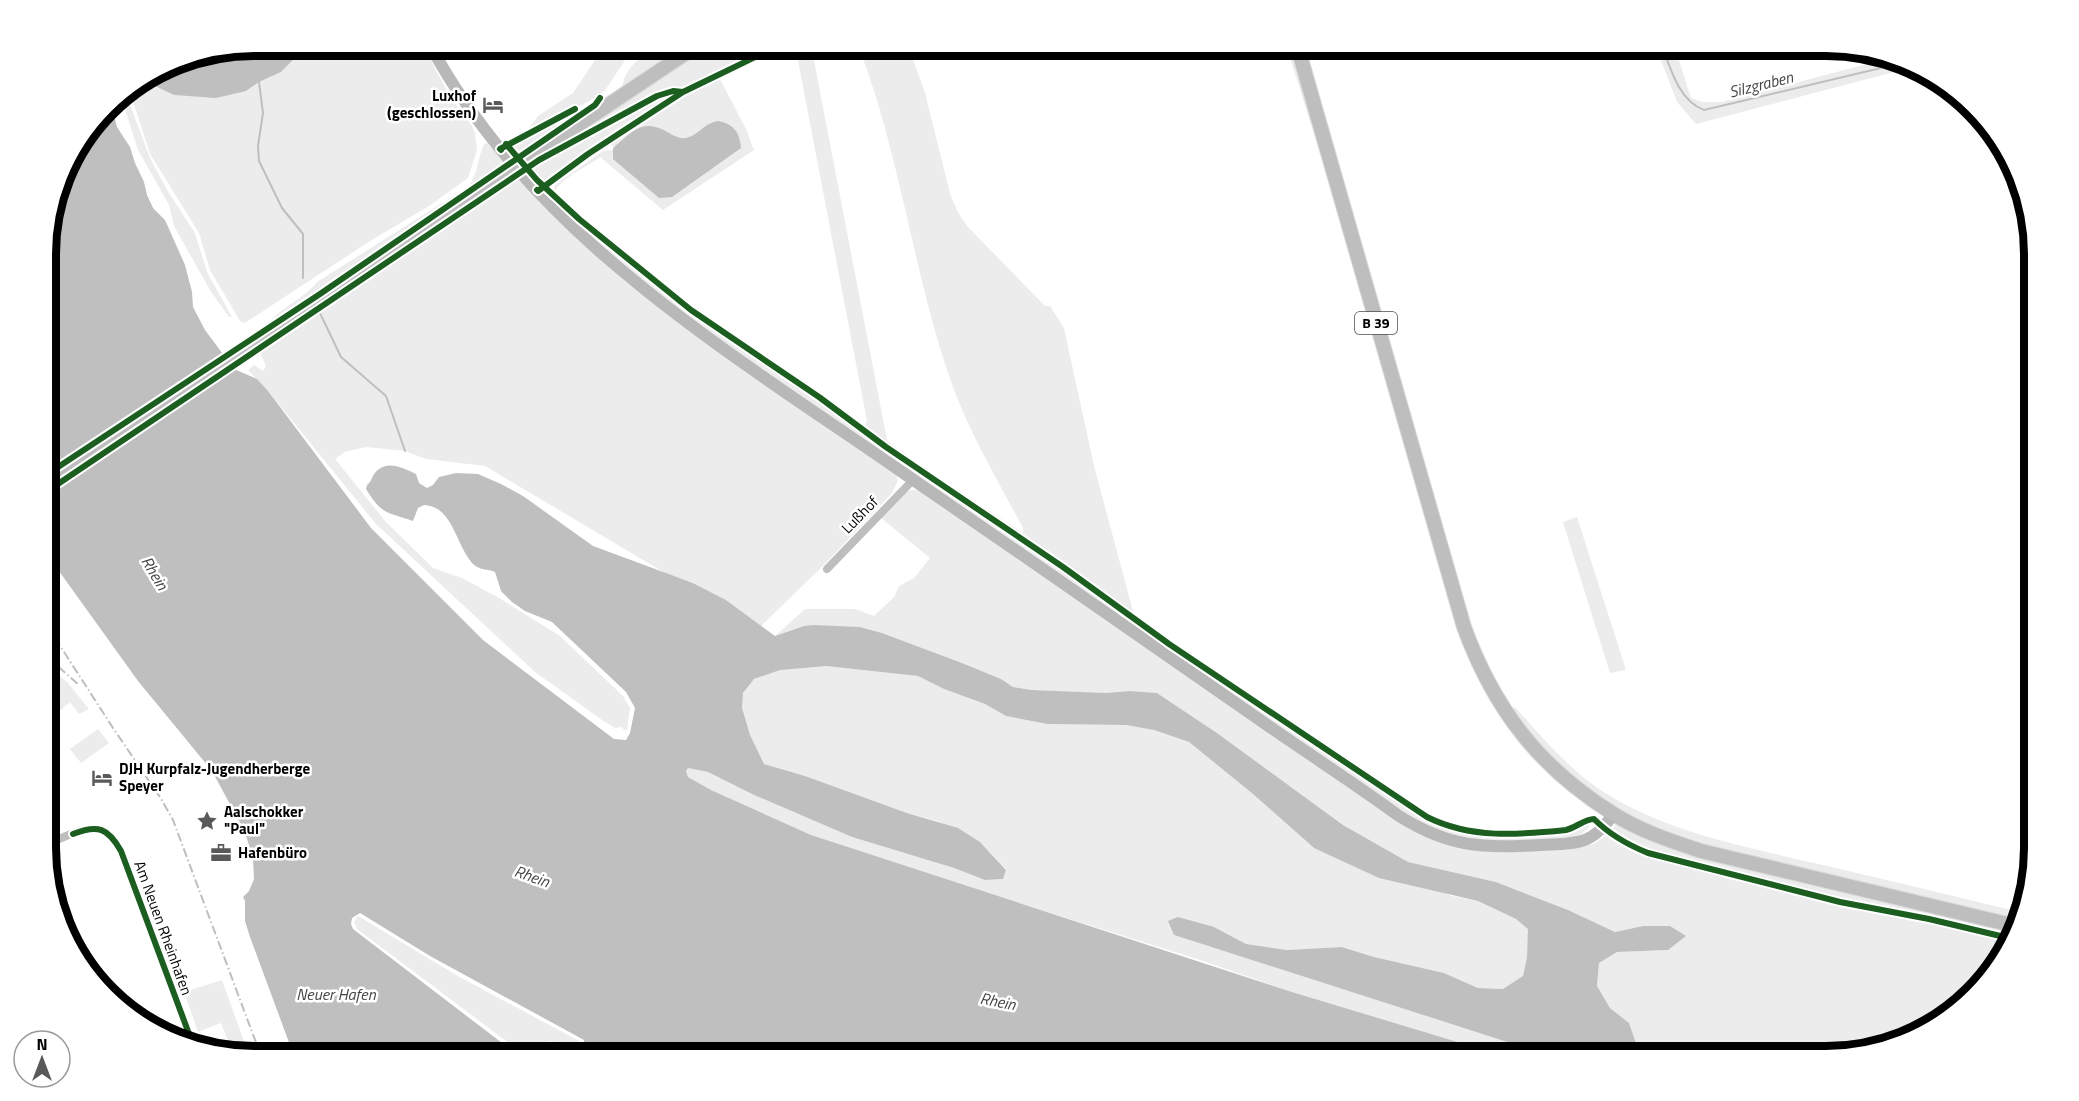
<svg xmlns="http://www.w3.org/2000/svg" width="2079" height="1101" font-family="'Titillium Web',sans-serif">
	<rect width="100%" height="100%" fill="#fff"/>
	<path fill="#ececec" d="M297,45h126l26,50 23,31 3,7 2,17 -9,28 -39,28 -59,35 -125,82 -5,-2 -30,-51 -11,-37 -49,-79 -21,-65 17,-11 9,8 19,9 21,1 51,-5 13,-9 22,-10 17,-17z
		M605,45h30l-29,44 -8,8 -71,34 11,-15 35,-23z
		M657,45h31l-66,43c3,-21 19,-31 35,-43z
		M708,45h64l-80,40 -26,6 -24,12 -93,50z
		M795,45h16l76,395 12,11 124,82v-5c-26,-49 -56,-99 -74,-152 -37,-109 -49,-223 -91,-331h50l17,48 26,104 8,17 8,12 78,80h5l14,22 30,138 40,149 -431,-298 -78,-61 -72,-64 2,-7 48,-34 18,-2 -2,-3h-13l69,-45 44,-24 27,52 8,21 -91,60 -63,-53c-11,9 -41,22 -45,35l92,79 33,27 185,127 2,-4z
		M1286,45h5l51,178z
		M1655,45h19l17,53 11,4h19l166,-43 30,7 -221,58 -19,-22z
		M125,91l25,67 17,32 28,43 12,39 25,45h-3l-19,-27 -36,-64 -5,-21 -31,-55 -18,-56z
		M673,93l-129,89h-4l-11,-11 14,-10 -1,-2 104,-55z
		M593,104l-76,52 -6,-8v-3l8,-6z
		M487,143l85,90 56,51 268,190 2,6 -6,13 -68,72 -63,61 -35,-26 -32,-17 -29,-10 -180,-107 -59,-7 -21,-8 -39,-4 -21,5 -10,7 51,63 47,46 29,10 37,20 61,38 63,60 7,12 -3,22h-3l-2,-3 -7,1 -10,-6 -70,-50 -159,-148 -108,-133 -20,-21 6,-5 9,6 3,-5c-3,-7 -8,-15 -8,-23 -1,-24 48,-44 59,-61l152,-96c9,-13 9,-29 15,-42z
		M552,198l87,74 51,39 128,87 68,51 166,112 65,47 2,9 -441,-306 -73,-60z
		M911,490h7l512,348 139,10 25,-4 14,-10 35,19 197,52 172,35 -71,81 -102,35h-178l-25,-13 -7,-20 -19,-15 -13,-22 2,-23 18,-11 51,-2 -25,-24 -28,6 -47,-22 -72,-28 -88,-20 -65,-37 -126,-92 -60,-40 -27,-2 -24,2 -74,-3 -19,-3 -12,-8 -39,-16 -80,-30 -22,-6 -56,-1 -29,10 30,-27h50l19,7 20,-19 5,-11 15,-8 16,-20 -49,-40 25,-26z
		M1577,517l49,153 -16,3 -47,-151z
		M1125,615l228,157 79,51 15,7 17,3 38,3 62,-3 13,-4 15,-8c-3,8 -10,13 -18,17l-103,5 -57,-23 -290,-200z
		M46,664l22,19 21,26 -10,5 -9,-12 -23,20z
		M826,666l92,10 26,13 41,15 21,12 41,8 79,1 28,5 35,12 64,52 61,54 138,48 26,5 38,18 13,9 -2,29 -4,20 -20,12 -25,-1 -34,-15 -70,-16 -31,-10 -56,3 -41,-6 -32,-17 -40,8 377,121h-47l-212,-64 -92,-32 -242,-76 -147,-49 -100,-45 -23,-13 -2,-6 2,-3 20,4 44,22 100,43 102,31 31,12 18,-1 3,-10 -26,-27 -43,-21 -30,-8 -102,-37 -41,-12c-9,-17 -20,-36 -22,-56 -5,-42 56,-41 84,-42z
		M1514,706c26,29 53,61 85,83 63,42 143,57 215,74 69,16 137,32 205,49l-6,25 -52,-13 -120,-25 -167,-40 -39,-13 -23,-15 10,-18 -48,-33 -38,-38 -23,-29z
		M98,729l11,14 -28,20 -11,-14z
		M358,916l100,60 123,66 -7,14h-5l-17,-15 -9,3 -4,12h-13l-169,-127 -3,-7z
		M222,980l27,75 -17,-4 -11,-28 -23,9 -14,-40z"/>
	<path fill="#bfbfbf" d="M254,45h43l1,10 -17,17 -22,10 -13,9 -30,7 -42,-3 -19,-9 -9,-8 28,-17z
		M111,104l6,23 13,20 5,16 9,19 3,13 6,13 12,12 20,45 7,27 1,15 12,23 29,39 23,10 11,12 103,137 112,112 131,99 12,1 4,-7 5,-25 -9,-16 -74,-70 -27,-11 -13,-9 -11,-11 -6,-19c-7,-3 -16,-2 -22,-8 -17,-18 -20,-58 -49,-59l-6,3 -5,13c-26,-9 -31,-6 -47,-32l1,-4c5,-4 4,-7 8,-12 11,-14 28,-5 41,1l3,9 8,5 6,-3 6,-8 17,-4 22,1 23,10 22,12 70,50 100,37 33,17 49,36 29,-10 10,-1 46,2 22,6 80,30 39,16 12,8 19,3 74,3 24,-2 27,2 60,40 126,92 65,37 88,20 72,28 47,22 28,-6h27l16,10 -18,14 -51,2 -18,11 -2,23 13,22 19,15 7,20 25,13h-110l-377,-121 -6,-14 10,-4 36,10 32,17 41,6 55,-3 32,10 70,16 34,15 25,1 20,-13 4,-19 1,-28 -12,-10 -38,-18 -99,-23 -65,-30 -61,-54 -64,-52 -35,-12 -28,-5 -79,-1 -41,-8 -21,-12 -41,-15 -26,-13 -92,-10 -46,4 -26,9 -11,14 -1,15 8,27 14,29 41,12 102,37 51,15 22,14 26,28 -3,9 -18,1 -31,-12 -102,-31 -100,-43 -44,-22 -20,-4 -2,3 2,6 23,13 100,45 481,157 212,64h-888l-15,-7c-10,4 -16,2 -17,-9l-154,-84 -70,-43 -8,5 -1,6 2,5 166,127h-225l-44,-119 -5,-16v-20l-2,-4 6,-6 5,-12 -1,-20 -8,-27 -33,-61 -74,-90 -92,-128 -1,-313 22,-79z
		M719,121c15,3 21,12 22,27l-69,49 -13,1 -46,-39v-11c20,-17 30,-31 56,-15 5,3 11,6 17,5 13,-3 19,-16 33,-17z"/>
	<path fill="#fff" d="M225,354l11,13 -190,127v-21z"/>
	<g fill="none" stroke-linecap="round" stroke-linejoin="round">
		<path stroke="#bfbfbf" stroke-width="2" d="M1662,45c8,23 17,56 42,65l198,-47
			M259,82l4,31 -5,33 1,15 23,47 21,26v44
			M318,309l23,48 45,39 19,55"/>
		<g stroke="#dbdbdb" stroke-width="16">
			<path id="primary" d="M1297,45l167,582c30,82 75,140 148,186 28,18 59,28 89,38l315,75
				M535,154l163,-109
				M46,483l215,-143"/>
		</g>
		<path stroke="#bebebe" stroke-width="8" d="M827,569l86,-89
			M47,844c32,-12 53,-31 74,7l71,191
			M544,1050l10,6"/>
		<path stroke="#b8b8b8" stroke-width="12" d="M430,45c103,191 296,305 469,425 124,85 248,171 371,257 43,30 87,58 129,89 51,32 84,32 142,29 14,-1 32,0 46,-6 11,-5 19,-15 27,-25"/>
		<use href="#primary" stroke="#bebebe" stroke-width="14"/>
		<path stroke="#bebebe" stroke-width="2" stroke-dasharray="9 3 1.5 3" stroke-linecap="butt" d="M46,624l67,104 47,69 13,23 88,236
			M46,656l32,28"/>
		<g stroke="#dbdbdb" stroke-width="16" stroke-linecap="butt">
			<path id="primary-bridge" d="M261,340l274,-186"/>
		</g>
		<use href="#primary-bridge" stroke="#bebebe" stroke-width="14"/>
		<g stroke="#fff" stroke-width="10">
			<path id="cycleway" d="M506,144l31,36 42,39 112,91 128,87 67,50 177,120 106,77 258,173c44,22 91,18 139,13 9,-2 19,-11 28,-11 15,15 34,26 54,34l192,49 89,17 84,20
				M501,150l-1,-1 75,-40
				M537,190l1,1 50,-37 95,-62 97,-47
				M46,475l274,-181 275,-189 5,-7
				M46,492l493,-332 118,-64 16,-5 10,1
				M73,834c25,-10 35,-6 48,17l71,191"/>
		</g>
		<use href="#cycleway" stroke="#1b5e20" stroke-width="6"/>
	</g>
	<defs>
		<g id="hotel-bare" transform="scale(1.62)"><path d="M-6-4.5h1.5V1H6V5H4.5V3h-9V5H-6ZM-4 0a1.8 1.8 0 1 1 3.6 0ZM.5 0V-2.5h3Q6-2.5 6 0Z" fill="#595959" stroke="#fff" stroke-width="2.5" paint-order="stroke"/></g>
		<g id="sight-bare" transform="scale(1.62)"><path d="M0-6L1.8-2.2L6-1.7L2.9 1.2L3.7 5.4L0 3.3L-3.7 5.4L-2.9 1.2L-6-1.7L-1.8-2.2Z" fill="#595959" stroke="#fff" stroke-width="2.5" paint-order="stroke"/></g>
		<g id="office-bare" transform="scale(1.62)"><path d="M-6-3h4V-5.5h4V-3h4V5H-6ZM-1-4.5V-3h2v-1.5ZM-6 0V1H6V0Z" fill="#595959" stroke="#fff" stroke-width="2.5" paint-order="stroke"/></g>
	</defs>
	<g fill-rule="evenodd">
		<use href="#hotel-bare" x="493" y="105"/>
		<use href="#hotel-bare" x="102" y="778"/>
		<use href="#sight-bare" x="207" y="821"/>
		<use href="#office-bare" x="221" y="853"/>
	</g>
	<g text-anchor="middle" stroke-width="5" stroke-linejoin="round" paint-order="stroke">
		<rect fill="#fff" stroke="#4c4c4c" stroke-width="1.5" x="1355" y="312" width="42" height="22" rx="4.5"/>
		<g font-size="14" font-weight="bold" fill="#000">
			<text x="1376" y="328">B 39</text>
		</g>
		<g font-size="15" font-weight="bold" fill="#000" stroke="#fff" text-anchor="start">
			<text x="476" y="101" text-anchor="end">Luxhof<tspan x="476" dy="17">(geschlossen)</tspan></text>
			<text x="119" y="774">DJH Kurpfalz-Jugendherberge<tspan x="119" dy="17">Speyer</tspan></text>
			<text x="224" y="817">Aalschokker<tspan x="224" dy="17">"Paul"</tspan></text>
			<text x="238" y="858">Hafenbüro</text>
		</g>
		<g font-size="15" fill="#000" stroke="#fff">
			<text transform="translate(860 515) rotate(-46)" y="5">Lußhof</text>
			<text transform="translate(163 928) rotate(70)" y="5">Am Neuen Rheinhafen</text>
		</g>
		<g font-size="16" font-style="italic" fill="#444" stroke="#fff">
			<text transform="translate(1761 84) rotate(-14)" y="6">Silzgraben</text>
			<text transform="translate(155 573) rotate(59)" y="6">Rhein</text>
			<text transform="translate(532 876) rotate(19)" y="6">Rhein</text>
			<text x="336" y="1000">Neuer Hafen</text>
			<text transform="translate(998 1001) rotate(11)" y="6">Rhein</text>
		</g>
	</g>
	<path d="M0 0H2079V1101H0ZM254 56H1826A198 198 0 0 1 2024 254V848A198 198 0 0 1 1826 1046H254A198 198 0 0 1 56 848V254A198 198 0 0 1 254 56Z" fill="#fff" fill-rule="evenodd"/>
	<path fill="none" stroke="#000" stroke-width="8" d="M254 56H1826A198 198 0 0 1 2024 254V848A198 198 0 0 1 1826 1046H254A198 198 0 0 1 56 848V254A198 198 0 0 1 254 56Z"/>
	<g transform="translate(42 1059)"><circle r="28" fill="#ffffff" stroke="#999999" stroke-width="1.5"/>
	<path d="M0-4.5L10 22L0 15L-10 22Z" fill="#595959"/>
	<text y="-9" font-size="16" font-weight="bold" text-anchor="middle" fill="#000000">N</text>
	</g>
</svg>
